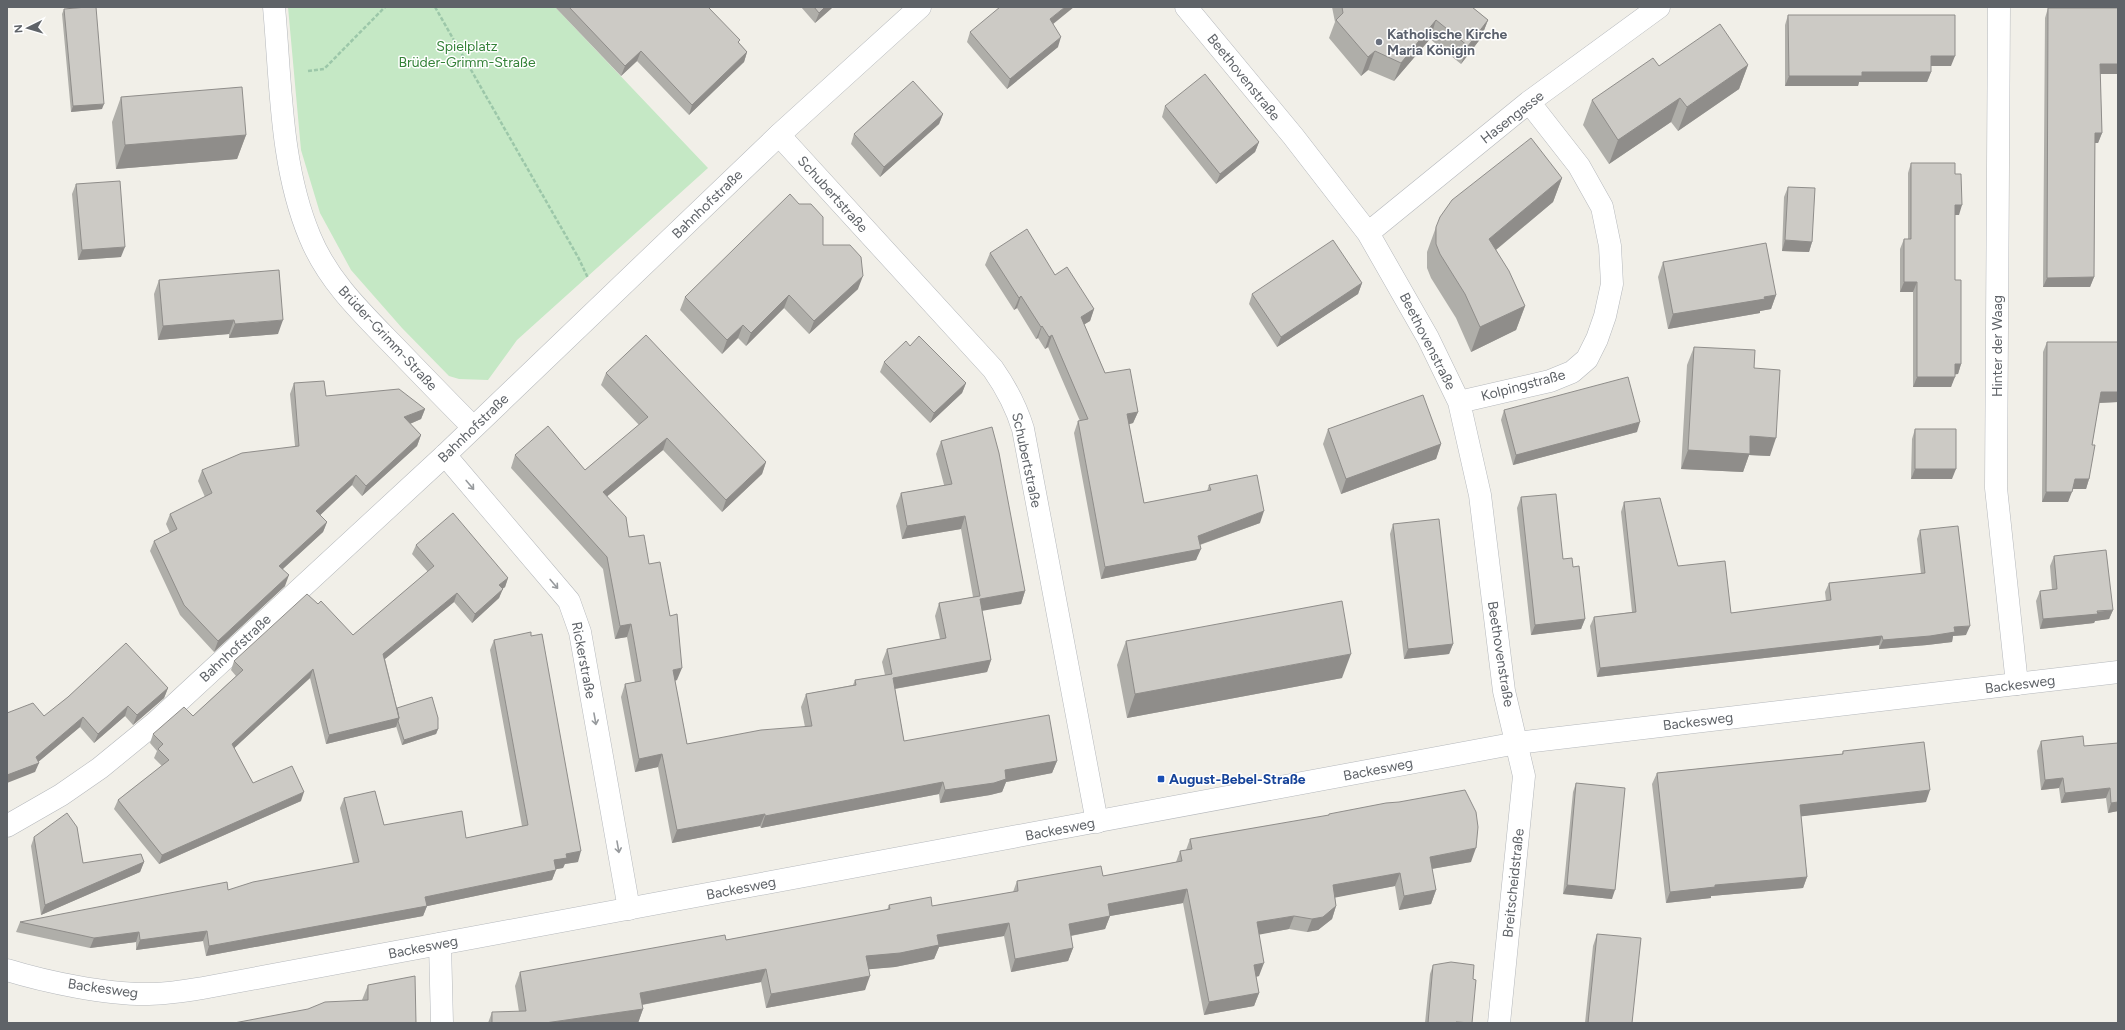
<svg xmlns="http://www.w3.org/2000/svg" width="2125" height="1030" font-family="Figtree,sans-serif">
	<rect width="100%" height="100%" fill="#f1efe8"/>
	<path fill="#c5e8c5" d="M288,7h267l153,161 -191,172 -29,40 -29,-1 -10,-3 -47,-48 -51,-58 -31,-57 -19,-63z"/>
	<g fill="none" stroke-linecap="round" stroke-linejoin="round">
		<g stroke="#b5b8bc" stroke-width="23">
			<path id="minor" d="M274,7c7,76 6,159 36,230 18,44 52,76 85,110 26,27 52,54 78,80
				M1186,7l107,129 75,97 60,105 31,64 21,93 24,196 20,85 -25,247
				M1999,7l-3,481 21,196
				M779,135l214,234c14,20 23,37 30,60l74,393
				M1368,233l161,-131 130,-95
				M1459,402l91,-21 22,-9 15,-13 10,-20 8,-23 7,-32 -2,-38 -8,-39 -23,-41 -50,-64
				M445,455l124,146 11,31 49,277
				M440,944l2,79"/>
		</g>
		<g stroke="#b5b8bc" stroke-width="23">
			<path id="tertiary" d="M7,826l54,-31 39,-27 55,-45 290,-268 334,-320 141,-128
				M7,970c39,12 101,25 142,24 18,0 36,-3 54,-6l1314,-245 601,-71"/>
		</g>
		<path stroke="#9cc7a9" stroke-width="2.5" stroke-dasharray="4 2" stroke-linecap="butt" d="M435,7l143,250 10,21
			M308,71l16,-2 61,-62"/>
		<use href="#minor" stroke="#fff" stroke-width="22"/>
		<use href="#tertiary" stroke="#fff" stroke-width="22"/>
	</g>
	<path fill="#afaea9" d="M555,7h153l31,36 8,9 -3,10 -55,53 -52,-54 -16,15z
		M801,7h32l-18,16z
		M1332,7h140l16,13 -7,18 -20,26 -31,-25 -36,42 -26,-11 -7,6 -32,-38 6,-16z
		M2048,8l52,66 2,59 -4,10h-3l-1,134 -4,10h-47l2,-269z
		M64,9l38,100 -31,3 -9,-98z
		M1788,15l163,51h-20v6l-4,10h-68l-1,4h-73v-61z
		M1053,24l5,23 -51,42 -40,-47 3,-10z
		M1748,65l-9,24 -61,42 -7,-9 -62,42 -26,-39 9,-25 67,-34z
		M121,97l125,38 -9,24 -121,10 -4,-47z
		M1165,106l94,36 -4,10 -39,32 -54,-67z
		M943,114l-4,10 -59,53 -29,-33 3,-10z
		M1911,163l44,11 4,41h-4v65l6,84 -3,10h-3l-4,13h-38v-95h-13v-43l4,-10h4v-66z
		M1562,178l-9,24 -57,48 29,56 -9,24 -45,22 -15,-34 -25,-40 -4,-10v-16l9,-25z
		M76,184l45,73 -43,3 -6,-66z
		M1788,187l24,55 -3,10 -27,-1 2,-54z
		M823,245l35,44 -49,45 -25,-26 -38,38 -8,-8 -16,16 -42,-44 5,-13z
		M990,253l65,22 39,34 -4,12 -6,3 21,49 33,39 -5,11 -4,1 15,79 63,-12 2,-6 51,38 -60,22 -4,15 -95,19 -27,-146 4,-12h2l-32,-74 -3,2 -7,-11 -2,1 -19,-31 -3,2 -29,-45z
		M1663,262l113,33 -5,14 -11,2v2l-92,16 -10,-52z
		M159,280l119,54 -49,4v-4l-71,6 -4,-46z
		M1362,283l-4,11 -81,53 -28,-43 3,-10z
		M2047,342h71v60l-19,1 -7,42 -3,34 -3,10h-14l-4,13h-26l1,-150z
		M1694,347l60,21 16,88 -21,-1 -6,17 -62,-3 6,-104z
		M884,362l82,21 -4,10 -32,30 -50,-51z
		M606,373l160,89 -4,12 -40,38 -59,-62 -56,46 22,41 20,27 28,116 -2,1 12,63 118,-17 -4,-20 5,-13 47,-9 2,-5 30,-5 -3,-13 5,-13 53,-10 -5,-23 4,-13 34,-6 -12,-68 -59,10 -6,-33 5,-13 43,-8 -8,-31 5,-13 84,150 -4,13 -39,6 9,50 -4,12 -92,17 9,52 153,20 -5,12 -46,9 -4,10 -12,3 -50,8 -1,-9 -178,34 -1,-2 -88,17 -14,-76 -23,5 -14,-75 4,-13 10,-1 -8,-46 -12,2 -12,-70 -92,-101 4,-13 70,15 54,-45 -38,-40z
		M294,383l32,13 99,13 -4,10 -11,5 11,11 -4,11 -55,50 -10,-11 -32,30 7,7 -4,10 -40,37 2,17 -71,66 -34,-37 -30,-64 4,-10 16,-8 -4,-9 4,-10 35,-17 -7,-16 4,-11 93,-24 -5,-52z
		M1504,410l133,22 -124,33 -12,-45z
		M1328,429l113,15 -5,15 -95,35 -18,-50z
		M1915,429l37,50h-41l1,-40z
		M1521,497l42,62 10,8 12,52 -4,10 -50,6 -14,-127z
		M1624,502l54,64 53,47 95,-12 -1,-9 4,-9 92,-9 -4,-35 3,-9 46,105 -13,1 -1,6 -25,3 -48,4v-4l-282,32 -7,-51 4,-9 38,-5 -11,-100z
		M1393,524l60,120 -4,10 -45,5 -14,-125z
		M416,545l92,33 -3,9 -3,2 -3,9 -27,25 -18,-21 -69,57 12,49 41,21 -2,5 -34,11 -6,-19v1l-70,17 -16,-66 -76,70 19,35 48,18 -142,63 -45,-55 4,-9 44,-34 -8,-8 3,-7 -7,-8 3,-9 40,-18 43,-40 -5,-6 3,-9 84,-57 35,31 75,-63 -16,-18z
		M2054,556l59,54 -4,9 -14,2 -1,2 -54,6 -4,-28 4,-10 12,-1 -2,-24z
		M531,636l47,226 -14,2 -1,4 -7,1 -4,11 -125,26 -4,10 -217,40 -3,-15 -67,9v-8l-46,6 -74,-16 4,-10 208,-32 125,-27 -13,-55 4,-10 40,27 82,13 56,-12 -32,-176 4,-10z
		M1126,641l216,37 -215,40 -10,-53z
		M168,688l-4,10 -31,27 -8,-9 -31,27 -14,-16 -42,35 -3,10 9,-56z
		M2041,741l43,5 34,-3v68l-10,2 -2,-15 -45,5 -2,-15 -18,2 -4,-39z
		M1843,751l83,51 -125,14 6,61 -4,11 -92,8v2l-45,5 -14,-119 5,-11 185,-19z
		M1576,783l36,116 -49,-5 10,-102z
		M1329,814l142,48 -39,7 4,21 -5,14 -32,6 -4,-24 -60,11 1,9 -4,13 -14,11 -11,2 -18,-3 -30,5v42l-3,1 3,16 -5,13 -50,9 -21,-112 -73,13 -5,13 -34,7 2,12 -5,13 -57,11 -7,-36 -65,11 -5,12 -39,8 -27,2 -3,21 -99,18 -5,-26 -119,23 1,4 -5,14h-150l4,-11h27l-4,-26 5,-14 206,-32 161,-30 2,-5 43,1 81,-14 4,-11 86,-5 73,-14 4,-11 6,-1 4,-11 138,-23z
		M34,837l49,26 61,-1 -4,10 -99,43 -10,-69z
		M1597,934l35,89h-47l8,-77z
		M1433,965l40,14 -1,44h-47l5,-49z
		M368,985l48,38 -54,-23z"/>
	<path fill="#8f8d8a" d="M825,7h8l-18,16 4,-10z
		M1065,7h9l-27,22 3,-10z
		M1436,20l-6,19 -36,42 7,-18z
		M1488,20l-7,18 -20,26 7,-18z
		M1061,37l-3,10 -51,42 3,-10z
		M641,51l-4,10 -16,15 4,-10z
		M1375,51l-7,19 -7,6 7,-19z
		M747,52l-3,10 -55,53 3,-10z
		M1931,56h24l-4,10h-24z
		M2100,64h18v10h-21z
		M1748,65l-9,24 -61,42 9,-24z
		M1862,72h69l-4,10h-68l-1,4h-73l4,-10z
		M1680,98l-9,24 -62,42 9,-24z
		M104,104l-2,5 -31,3 2,-6z
		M943,114l-4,10 -59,53 4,-10z
		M2095,133h7l-4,10h-6z
		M246,135l-9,24 -121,10 9,-24z
		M1259,142l-4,10 -39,32 4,-10z
		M1562,178l-9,24 -73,61 9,-24z
		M1955,205h7l-3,10h-8z
		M1785,240l27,2 -3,10 -27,-1z
		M125,247l-4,10 -43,3 4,-10z
		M863,276l-5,13 -49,45 5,-13z
		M2094,277l-4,10h-47l4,-9z
		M1904,282h13l-4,10h-13z
		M1362,283l-4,11 -81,53 4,-10z
		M789,295l-5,13 -38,38 5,-13z
		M1776,295l-5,14 -11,2v2l-92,16 5,-15z
		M1021,296l-4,12 -3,2 5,-12z
		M1525,306l-9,24 -45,22 9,-25z
		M1094,309l-4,12 -13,8 4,-12z
		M234,320l-5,14 -71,6 5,-14z
		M283,320l-5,14 -49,4 6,-14z
		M743,325l-5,13 -16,16 5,-14z
		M1042,326l-4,12 -2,1 5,-12z
		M1052,335l-4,12 -3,2 4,-12z
		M1955,364h6l-3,10 -6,1z
		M1917,377h38l-4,10h-38z
		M966,383l-4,10 -32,30 4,-10z
		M2101,392h17v10l-21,1z
		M425,409l-4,10 -21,9 4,-11z
		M1138,412l-5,11 -10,3 4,-12z
		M1640,422l-3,10 -124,33 3,-10z
		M421,435l-4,11 -55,50 4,-10z
		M1750,436l26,2 -6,18 -21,-1 -6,17 -62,-3 7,-19z
		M667,438l-4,12 -65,54 5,-12z
		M1441,444l-5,15 -95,35 5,-15z
		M766,462l-4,12 -40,38 4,-12z
		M1915,469h41l-4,10h-41z
		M356,475l-4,10 -39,37 3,-11z
		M2075,479h14l-3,10h-15z
		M2046,492h26l-4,10h-26z
		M1264,511l-4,12 -67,24 5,-11z
		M965,516l-4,13 -59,10 5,-13z
		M327,522l-4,10 -48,44 4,-10z
		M1201,549l-5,11 -95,19 4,-12z
		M289,575l-4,11 -71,66 4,-11z
		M508,578l-3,9 -9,7 3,-9z
		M503,589l-4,9 -27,25 3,-9z
		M1025,591l-4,13 -45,8 4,-13z
		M457,593l-3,9 -74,61 3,-9z
		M2113,610l-4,9 -14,2 -1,2 -54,6 3,-10z
		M1585,619l-4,10 -50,6 4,-10z
		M631,624l-4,13 -12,2 5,-13z
		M1970,626l-4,9 -13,1 -1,6 -25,3 -48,4 4,-9 71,-13z
		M1882,636l-3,9 -282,32 3,-9z
		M1453,644l-4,10 -45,5 4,-10z
		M1351,654l-9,24 -215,40 8,-24z
		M991,660l-4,12 -99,18 5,-12z
		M682,668l-5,12 -9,2 5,-12z
		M313,669l-3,9 -81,75 3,-9z
		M168,688l-4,10 -31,27 4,-10z
		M128,706l-3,10 -31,27 4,-9z
		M83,717l-3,10 -43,36h2l-4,9 -28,11v-8l29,-18z
		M399,718l-3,9 -70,17 3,-9z
		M438,729l-2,5 -34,11 2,-5z
		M662,754l-4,13 -23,5 4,-13z
		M1057,761l-5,12 -46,9 -4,10 -12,3 -50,8 5,-13 60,-20z
		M2063,778l-4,10 -18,2 4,-10z
		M943,782l-4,12 -178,34 4,-12z
		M2110,788l-4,10 -45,5 4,-10z
		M1930,790l-4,12 -130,15 4,-12z
		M304,792l-3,9 -142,63 3,-9z
		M2118,802v9l-10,2 3,-10z
		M765,814l-5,12 -88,17 5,-13z
		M1476,848l-5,14 -46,8 5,-13z
		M581,851l-3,11 -13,2 -2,4 -12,2 3,-10 12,-6z
		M144,862l-4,10 -99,43 4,-10z
		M556,870l-4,10 -129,27 4,-1 -4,10 -217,40 3,-10 216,-49z
		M1400,873l-5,13 -67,13 5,-14z
		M1807,877l-4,11 -92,8v2l-45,5 4,-11 45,-7z
		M1567,885l48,5 -3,9 -49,-5z
		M1187,889l-4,14 -73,13 -5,13 -41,8 5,-13 39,-20z
		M1436,890l-5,14 -32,6 5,-14z
		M1336,906l-4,13 -14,11 -11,2 5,-13z
		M1294,916l-5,13 -37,7 5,-14z
		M1009,923l-5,13 -65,11 -5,12 -39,8 -34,3 5,-14 71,-21z
		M207,931l-4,10 -67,9 4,-10z
		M139,932l-3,10 -46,6 4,-10z
		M1073,948l-5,13 -57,11 4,-13z
		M1264,963l-5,13 -10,2 5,-13z
		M766,969l-5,13 -126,24 5,-13z
		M870,976l-5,14 -99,18 5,-14z
		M1259,993l-5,13 -50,9 5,-13z
		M643,1009l-5,14h-93z
		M1456,1022l15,1h-16z"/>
	<path fill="#cccac5" stroke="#8f8d8a" d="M87,7h9l8,97 -31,2 -9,-97z
		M569,7h139l32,33 -2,2 9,10 -55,53 -51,-54 -16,15z
		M814,7h11l-6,6z
		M1000,7h65l-15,12 11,18 -51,42 -40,-47z
		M1342,7h130l16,13 -20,26 -32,-26 -35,43 -26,-12 -7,6 -32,-37 7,-7z
		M2048,8h70v56h-18l2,69h-7l-1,144 -47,1z
		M1788,15h167v41h-24v16h-69v4h-73z
		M1720,24l28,41 -61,42 -7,-9 -62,42 -26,-40 61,-42 6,8z
		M1205,74l54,68 -39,32 -55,-68z
		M913,81l30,33 -59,53 -30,-33z
		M242,87l4,48 -121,10 -4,-48z
		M1531,138l31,40 -73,61 20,32 16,35 -45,21 -15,-33 -25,-40 -4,-10v-17l4,-10 12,-17z
		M1911,163h44v11h6l1,31h-7v75h6v84h-6v13h-38v-95h-13v-43h7z
		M120,181l5,66 -43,3 -6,-66z
		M1788,187l27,1 -3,54 -27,-2z
		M790,194l9,10h12l12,13v28h27l11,12 2,19 -49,45 -25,-26 -38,38 -8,-8 -16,15 -42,-43z
		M1027,229l28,46 12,-8 27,42 -13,8 24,56 25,-4 8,43 -11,2 17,89 67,-13 -2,-5 48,-10 7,36 -66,25 3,13 -96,18 -27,-146 10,-2 -36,-84 -3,2 -7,-11 -1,1 -20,-31 -2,2 -29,-45z
		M1333,240l29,43 -81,54 -29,-43z
		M1766,243l10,52 -12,2 1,2 -92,15 -10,-52z
		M279,270l4,50 -48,4 -1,-4 -71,6 -4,-46z
		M646,335l120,127 -40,38 -59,-62 -64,54 23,25 3,20 15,-2 5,29 11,-2 10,54 7,-2 5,54 -9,2 14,74 74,-14 51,-4 -6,-32 50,-9 -1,-5 37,-6 -5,-25 59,-11 -7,-35 41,-7 -15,-80 -58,10 -6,-33 51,-9 -11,-43 51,-14 7,26 26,138 -45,8 11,61 -98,18 11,63 145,-26 8,46 -52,9 1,9 -12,4 -49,7 -2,-8 -178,34v-2l-88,16 -15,-76 -23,5 -14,-75 16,-3 -10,-57 -11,2 -13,-69 -92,-102 33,-29 37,44 63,-53 -42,-44z
		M919,336l47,47 -32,30 -50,-51 22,-21 4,5z
		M2047,342h71v50h-17l-9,53h3l-6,34h-14l-3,13h-26z
		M1694,347l61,3 -1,18 26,2 -4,68 -26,-2v18l-62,-4z
		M1628,377l12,45 -124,33 -12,-45z
		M324,381l2,15 73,-7 26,20 -21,8 17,18 -55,51 -10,-11 -40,36 11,11 -48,44 10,9 -71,66 -34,-36 -30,-64 23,-12 -7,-15 42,-21 -10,-23 40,-17 57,-7 -5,-63z
		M1423,395l18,49 -95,35 -18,-50z
		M1915,429h41v40h-41z
		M1556,494l7,65 9,-1 1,9 6,-1 6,53 -50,6 -14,-128z
		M1660,498l18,68 47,-5 6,52 100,-13 -2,-17 96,-10 -5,-43 38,-4 12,100 -16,1 1,5 -25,4 -47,4 -1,-4 -282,32 -6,-51 42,-5 -12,-110z
		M453,513l55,65 -9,7 4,4 -28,25 -18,-21 -74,61 16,64 -70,17 -16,-66 -81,75 21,39 39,-17 12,26 -142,63 -44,-55 51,-40 -11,-11 5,-5 -10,-10 31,-27 9,9 50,-46 -9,-9 73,-67 11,10 3,-3 32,34 81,-69 -18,-21z
		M1439,519l14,125 -45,5 -15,-125z
		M2106,550l7,60 -16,1 1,3 -55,5 -3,-28 17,-2 -3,-33z
		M1342,601l9,53 -216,40 -9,-53z
		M531,632v4l11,-2 39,217 -15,3 1,4 -13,2 2,10 -131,27 2,9 -218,40 -2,-15 -67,9 -1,-8 -45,6 -74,-16 207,-40 1,8 25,-8 106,-20 -15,-64 31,-7 9,34 78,-14 4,27 62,-13 -34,-185z
		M126,643l42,45 -31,27 -9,-9 -30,28 -15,-17 -47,40 3,6 -32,12v-62l26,-10 11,13 24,-19z
		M432,697l6,21v11l-34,11 -6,-19 1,-3 -2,-10z
		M2083,736l1,10 34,-3v59l-7,1 -1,-15 -45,5 -2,-15 -18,2 -4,-39z
		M1924,742l6,48 -130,15 7,72 -92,8v2l-45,5 -13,-119 186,-19v-3z
		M1576,783l49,5 -10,102 -48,-5z
		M1465,790l11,22 2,15 -2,21 -46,9 6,33 -32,6 -4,-23 -67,12 3,21 -13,11 -11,2 -18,-3 -37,6 7,41 -10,2 5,28 -50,9 -22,-113 -79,15 2,12 -41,8 4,24 -58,11 -6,-36 -72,12 2,10 -39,8 -34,3 4,20 -99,18 -5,-25 -126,24 3,16 -98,14h-53v-11l34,-1 -6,-39 205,-37 1,5 164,-31 -1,-4 42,-8 1,9 86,-15 -1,-10 84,-15 2,10 79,-15 -2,-10 12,-2 -2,-10 139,-24v-1l57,-11 13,-1z
		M67,813l10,14 6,36 58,-9 3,8 -99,43 -11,-68z
		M1597,934l44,4 -9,85h-44z
		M1451,962l23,3 -1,14 3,1 -4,43 -16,-1v1h-28l5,-58z
		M415,976l1,47h-182l74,-14 17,-7 43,-2v-15z"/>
	<defs><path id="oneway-shaft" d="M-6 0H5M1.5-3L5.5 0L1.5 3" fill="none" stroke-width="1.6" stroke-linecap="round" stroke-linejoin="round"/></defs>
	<g stroke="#979a9d">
		<use href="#oneway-shaft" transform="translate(470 485) rotate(50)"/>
		<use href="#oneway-shaft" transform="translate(554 584) rotate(50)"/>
		<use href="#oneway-shaft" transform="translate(595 719) rotate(80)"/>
		<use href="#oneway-shaft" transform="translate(618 847) rotate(80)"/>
	</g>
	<circle fill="#6b7280" stroke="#fff" stroke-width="1.5" cx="1379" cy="42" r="4"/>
	<rect fill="#1a4fb4" stroke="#fff" stroke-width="1.5" x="1157" y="775" width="8" height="8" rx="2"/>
	<g text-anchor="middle" stroke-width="3" stroke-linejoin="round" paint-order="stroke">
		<g font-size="14" font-weight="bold" fill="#5b616d" stroke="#fff" text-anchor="start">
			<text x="1387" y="39">Katholische Kirche<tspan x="1387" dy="16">Maria Königin</tspan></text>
		</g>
		<g font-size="14" fill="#348238" stroke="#fff">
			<text x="467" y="51">Spielplatz<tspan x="467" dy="16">Brüder-Grimm-Straße</tspan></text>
		</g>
		<g font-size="14" fill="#5f6368" stroke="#fff">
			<text transform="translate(1244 77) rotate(51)" y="5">Beethovenstraße</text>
			<text transform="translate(1512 117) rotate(-38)" y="5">Hasengasse</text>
			<text transform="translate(833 194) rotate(48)" y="5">Schubertstraße</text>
			<text transform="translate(707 204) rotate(-44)" y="5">Bahnhofstraße</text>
			<text transform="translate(388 338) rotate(47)" y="5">Brüder-Grimm-Straße</text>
			<text transform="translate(1428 341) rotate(63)" y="5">Beethovenstraße</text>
			<text transform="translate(1997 346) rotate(-90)" y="5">Hinter der Waag</text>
			<text transform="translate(1523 385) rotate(-15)" y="5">Kolpingstraße</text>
			<text transform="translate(473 428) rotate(-44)" y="5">Bahnhofstraße</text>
			<text transform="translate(1027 460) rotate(78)" y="5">Schubertstraße</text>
			<text transform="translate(235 648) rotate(-43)" y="5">Bahnhofstraße</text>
			<text transform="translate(1501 654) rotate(81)" y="5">Beethovenstraße</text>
			<text transform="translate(584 660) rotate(79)" y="5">Rickerstraße</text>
			<text transform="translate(2020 684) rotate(-7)" y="5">Backesweg</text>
			<text transform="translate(1698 721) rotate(-7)" y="5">Backesweg</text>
			<text transform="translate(1378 769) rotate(-11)" y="5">Backesweg</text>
			<text transform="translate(1060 829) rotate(-11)" y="5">Backesweg</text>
			<text transform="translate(1513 883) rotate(-84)" y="5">Breitscheidstraße</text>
			<text transform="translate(741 888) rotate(-11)" y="5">Backesweg</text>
			<text transform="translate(423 947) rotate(-11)" y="5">Backesweg</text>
			<text transform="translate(103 988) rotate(8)" y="5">Backesweg</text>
		</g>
		<g font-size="14" font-weight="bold" fill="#164399" stroke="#fff" text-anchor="start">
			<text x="1169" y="784">August-Bebel-Straße</text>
		</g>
	</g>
	<rect width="2125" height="1030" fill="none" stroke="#5f6368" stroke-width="16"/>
	<g transform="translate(28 28) rotate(265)" stroke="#ffffff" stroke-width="3" paint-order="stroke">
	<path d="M0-3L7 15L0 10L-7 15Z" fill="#5f6368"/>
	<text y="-6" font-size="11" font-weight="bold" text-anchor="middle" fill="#5f6368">N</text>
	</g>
</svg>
